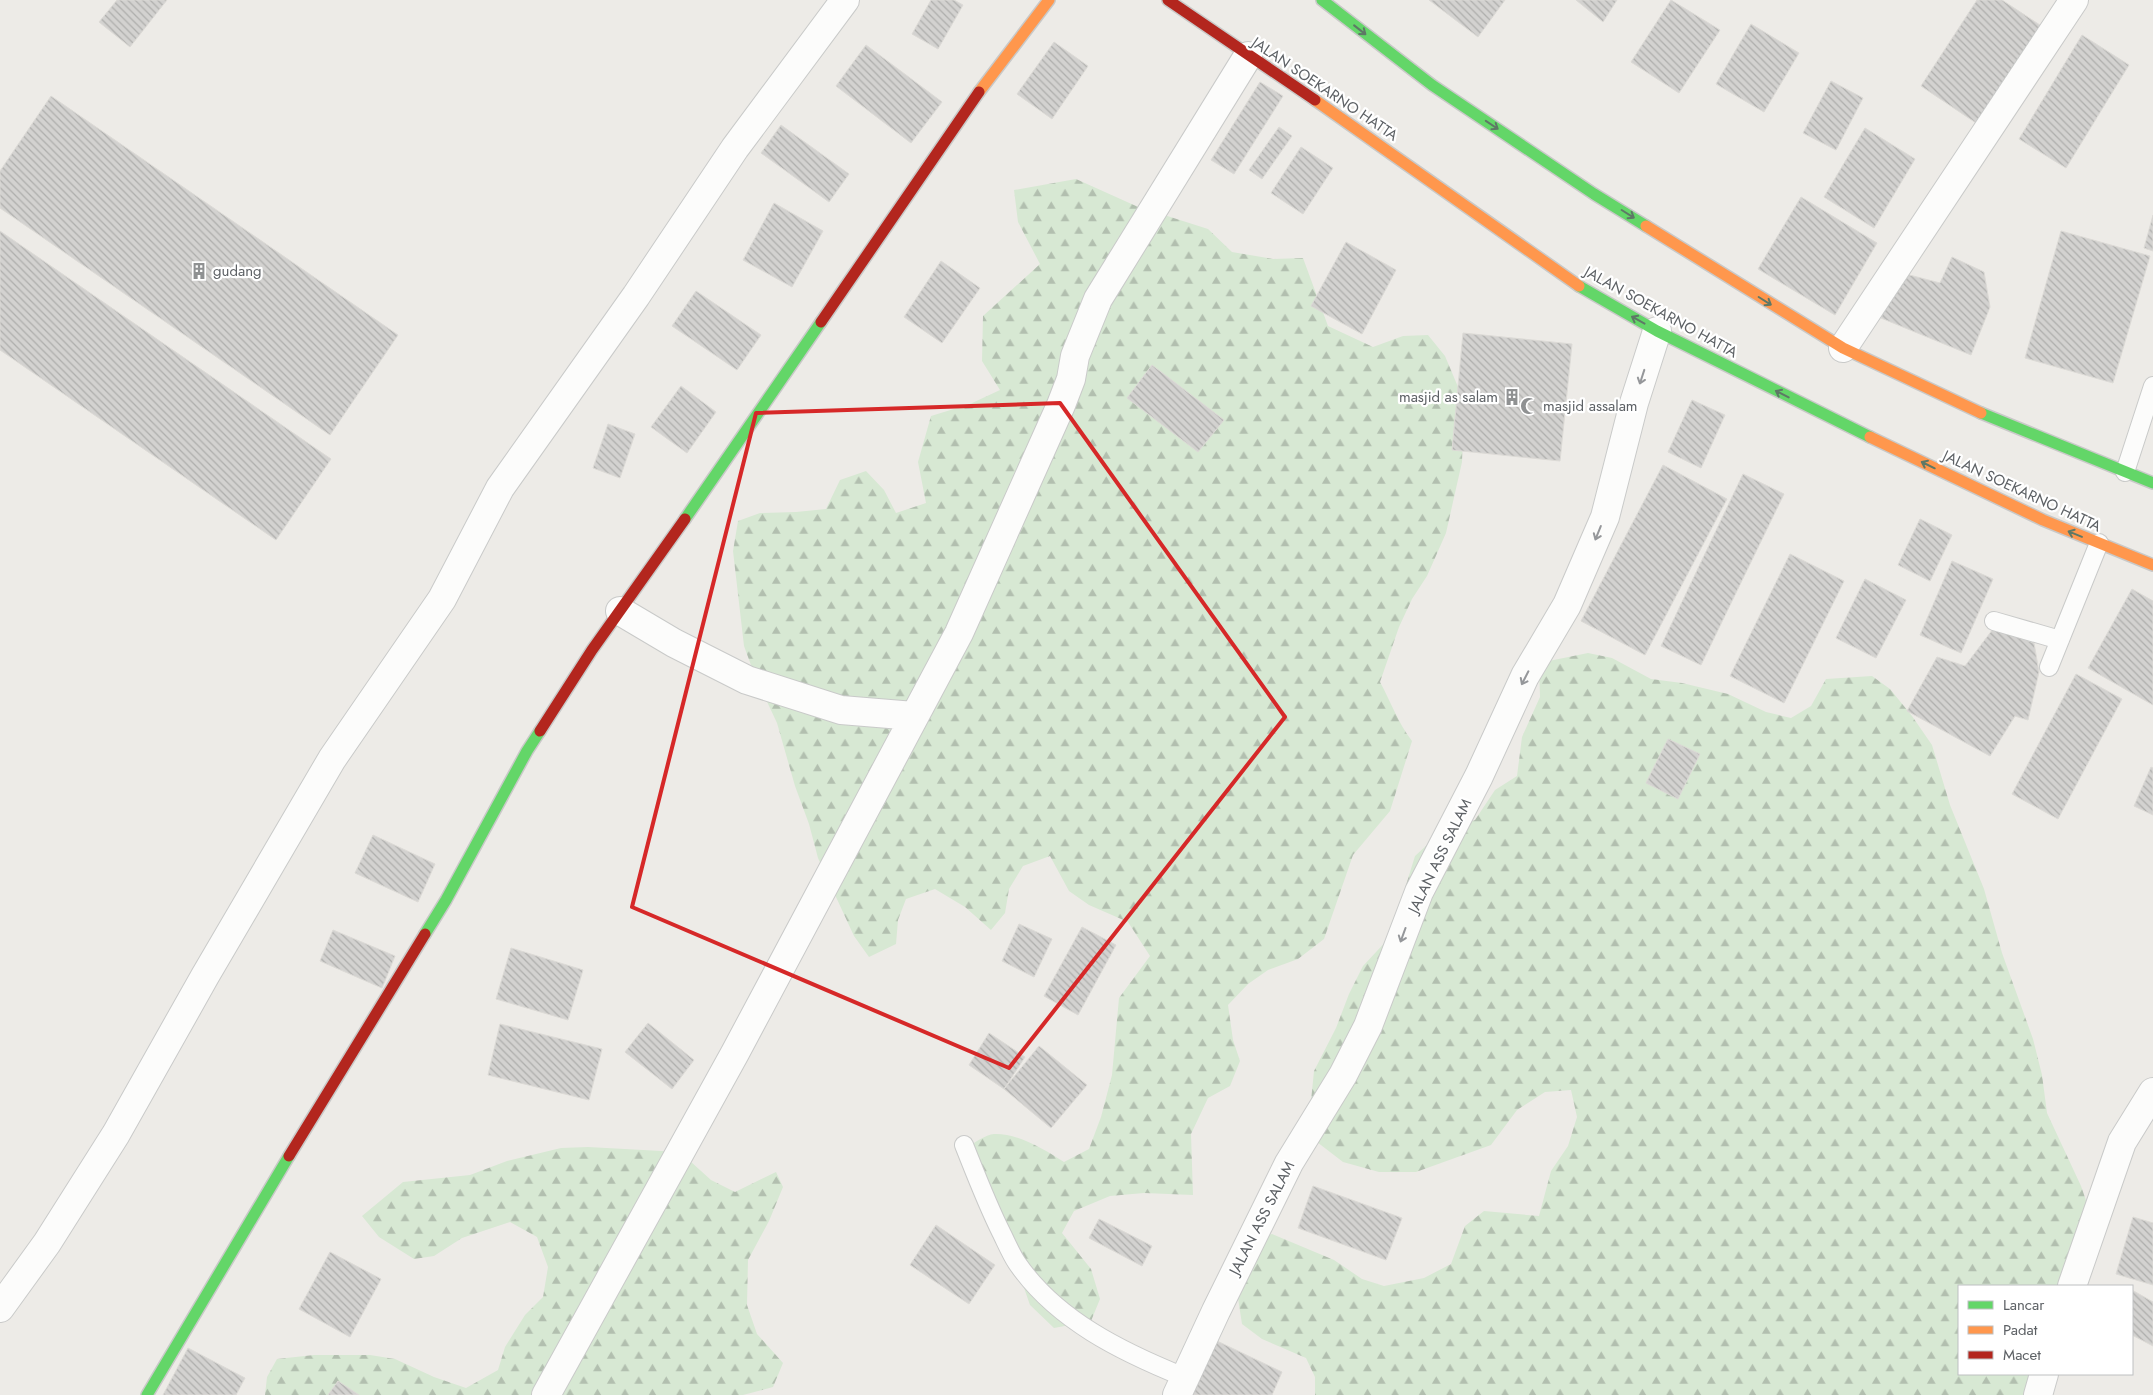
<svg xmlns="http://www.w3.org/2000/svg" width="2153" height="1395" font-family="Jost,sans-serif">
	<defs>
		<pattern id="forest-firs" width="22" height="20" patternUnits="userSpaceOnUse" patternTransform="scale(1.25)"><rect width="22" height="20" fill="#d7e8d3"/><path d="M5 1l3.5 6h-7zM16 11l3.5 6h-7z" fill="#b2bfaf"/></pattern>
		<pattern id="building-back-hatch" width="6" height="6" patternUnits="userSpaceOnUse" patternTransform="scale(1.25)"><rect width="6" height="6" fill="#d3d2d0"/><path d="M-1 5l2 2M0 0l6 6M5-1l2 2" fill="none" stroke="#aeaeac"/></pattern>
	</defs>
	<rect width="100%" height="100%" fill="#edebe7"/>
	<path fill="url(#forest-firs)" d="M1076,179l60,27 72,23 24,23 41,7 30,-1 25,68 45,21 30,-11 25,-1 17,21 16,38 2,38 -1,30 -16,71 -19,43 -15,23 -13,28 -19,55c11,20 18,41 32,59l-22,70 -37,44 -29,84 -26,20 -30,11 -20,14 -20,21 5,35 7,21 -10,25 -22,12 -17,36 2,61 -49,-2 -34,3 -36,15 -12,22 29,36 9,30 -9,22 -37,7 -24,-23 -15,-43 -49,-114c7,-4 20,-14 28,-14 24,-1 51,16 70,28l25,-13 12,-32 11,-42 7,-77 31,-42 -22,-34 -39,-17 -20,-14 -19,-35 -27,10 -14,23 -4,24 -14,17 -26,-23 -30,-18 -29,10 -8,21 -2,24 -27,13 -15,-21 -36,-78 -9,-34 -14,-38 -18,-63 -22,-47 -11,-30 -11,-95 5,-30 22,-8 36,-1 30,-3 14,-29 26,-9 18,19 12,23 30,-10 -8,-41 13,-46 39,-12 30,-14 -18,-29 1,-45 57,-52 -22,-42 -4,-32z
		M1588,653l24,5 39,21 31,4 46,11 38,18 25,6 20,-12 15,-27 46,-3 18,13 22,27 20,29 18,60 34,84 18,64 31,86 9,36 5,38 34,73 10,29 -4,71h-128v88h93l-5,21h-732v-18l-9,-19 -44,-19 -20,-15 -7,-45 16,-40 21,-5 62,26 28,19 22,7 40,-8 27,-14 14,-38 19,-15 55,5 12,-45 17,-25 9,-29 -6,-27 -26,2 -28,18 -26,35 -75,27h-37l-36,-10 -26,-20 -8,-21 5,-50 22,-43 13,-34 14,-28 27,-29 25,-81 25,-23 35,-13 20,-30 22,-14 5,-39 18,-40 -1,-34z
		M588,1147l92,5 31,28 24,12 41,-20 7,15 -14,34 -21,39 -1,45 10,29 26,29 -10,24 -30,8h-478l2,-18 10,-18 37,-4h56l25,4 39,18 32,11 32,-18 7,-23 20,-32 18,-18 5,-30 -11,-30 -27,-15 -48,16 -28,18 -20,3 -35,-22 -17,-21 41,-34 67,-7 37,-14 54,-13z"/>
	<path fill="url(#building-back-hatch)" stroke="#dcdad6" d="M117,0h50l-37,47 -31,-25z
		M931,0h23l9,5 -25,44 -26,-15z
		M1429,0h76l-27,37z
		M1576,0h41l-14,22z
		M1671,0l49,30 -41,63 -48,-31z
		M1977,0h25l47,31 -64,98 -64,-43z
		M1751,24l48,29 -35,59 -48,-28z
		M2082,35l47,30 -63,103 -47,-29z
		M1054,42l34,24 -36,53 -35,-25z
		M866,45l76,57 -31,41 -75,-57z
		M1831,81l32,17 -27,52 -33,-17z
		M1260,82l23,14 -49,78 -23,-14z
		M51,96l347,239 -68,100 -330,-227v-37z
		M781,125l68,49 -20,28 -68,-49z
		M1279,127l13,9 -30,43 -13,-9z
		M1865,128l50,31 -41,69 -50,-31z
		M1301,147l32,21 -30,46 -32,-21z
		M1801,197l76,46 -42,72 -77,-46z
		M774,203l49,28 -31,56 -49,-27z
		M2153,215v36l-9,-3z
		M0,231l331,228 -55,81 -276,-190z
		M2061,231l89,25 -37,127 -88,-25z
		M1346,242l50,28 -34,64 -51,-28z
		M1952,257l32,15 6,35 -19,48 -90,-37 17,-46 42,11z
		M941,261l39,27 -38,55 -38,-26z
		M696,291l65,44 -24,35 -65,-44z
		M1463,333l109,11 -12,117 -108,-11z
		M1152,365l72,55 -26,32 -71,-54z
		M681,386l35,26 -29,41 -36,-26z
		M1692,400l33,15 -24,53 -33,-16z
		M608,424l27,10 -15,44 -27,-10z
		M1663,465l64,34 -82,156 -64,-34z
		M1743,474l41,20 -83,171 -40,-19z
		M1920,519l32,16 -22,46 -32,-16z
		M1790,554l54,27 -60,122 -54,-27z
		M1952,561l41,18 -32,74 -41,-18z
		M1865,579l41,21 -30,58 -40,-20z
		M2132,589l21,12v104l-65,-37z
		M1993,629l41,14 5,29 -11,48 -13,-4 -25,40 -83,-45 30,-54 28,9z
		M2076,674l46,25 -64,120 -46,-25z
		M1668,739l32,15 -22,45 -32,-16z
		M2151,767l2,1v47l-19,-9z
		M373,835l62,29 -17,38 -63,-29z
		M1019,924l33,15 -18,38 -32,-16z
		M1082,927l34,18 -38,70 -34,-19z
		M333,930l62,26 -13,32 -62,-27z
		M511,948l72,22 -15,50 -72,-21z
		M648,1023l46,37 -22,29 -47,-37z
		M500,1024l102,25 -13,51 -101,-25z
		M989,1033l36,24 -21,32 -35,-24z
		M1039,1046l48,39 -36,43 -47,-39z
		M1313,1186l89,32 -16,42 -88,-32z
		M2133,1217l20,6v62l-37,-11z
		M1099,1219l53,27 -10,20 -53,-28z
		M936,1225l59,40 -26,39 -59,-39z
		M330,1252l51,27 -31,58 -51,-28z
		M2132,1290l21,12v44l-21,-11z
		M1215,1340l67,32 -10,23h-83z
		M188,1348l57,30 -9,17h-73z
		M338,1381l21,14h-31z"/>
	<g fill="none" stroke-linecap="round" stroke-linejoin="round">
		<g stroke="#c9cac9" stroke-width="20">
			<path id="lane" d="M2125,472l28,-86
				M1994,621l66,19
				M2049,667l50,-124
				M964,1145c12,30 23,59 37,87 5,10 10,22 16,31 39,57 105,89 167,114"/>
		</g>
		<g stroke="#c9cac9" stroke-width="30">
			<path id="street" d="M1843,348l231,-348
				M620,611l54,32 73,37 94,30 73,6
				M2072,1286l50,-144 31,-50
				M0,1308l47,-65 69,-109 89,-158 127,-217 110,-160 58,-111 136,-192 99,-148 110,-148
				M546,1395l189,-342 224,-420 102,-228 10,-26 4,-23 23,-57 150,-243
				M1177,1395l39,-84 73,-148 54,-88 25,-49 51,-134 60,-116 46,-100 42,-71 38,-88 29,-114 23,-72
				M2038,1395l6,-21"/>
		</g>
		<g stroke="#c9c9c8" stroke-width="14">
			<path id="fast" d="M1322,0l110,85 162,109 52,32
				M1579,286l78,45 213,106
				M1981,413l172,70
				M685,519l136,-197
				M425,934l21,-34 81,-149 13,-20
				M147,1395l142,-239"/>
		</g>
		<g stroke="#c9c9c8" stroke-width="14">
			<path id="slow" d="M979,92l70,-92
				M1315,100l264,186
				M1646,226l197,122 138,65
				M1870,437l173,83 110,45"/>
		</g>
		<g stroke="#c9c9c8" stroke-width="14">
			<path id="jam" d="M1168,0l147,100
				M821,322l158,-230
				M540,731l52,-81 93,-131
				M289,1156l136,-222"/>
		</g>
		<use href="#lane" stroke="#fcfcfb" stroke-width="18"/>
		<use href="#street" stroke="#fcfcfb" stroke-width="28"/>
		<use href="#fast" stroke="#63d668" stroke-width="11"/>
		<use href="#slow" stroke="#ff974d" stroke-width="11"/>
		<use href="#jam" stroke="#b3261e" stroke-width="11"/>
	</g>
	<defs><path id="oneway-shaft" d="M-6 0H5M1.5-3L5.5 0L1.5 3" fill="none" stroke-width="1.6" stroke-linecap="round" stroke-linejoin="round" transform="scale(1.25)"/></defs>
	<g stroke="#5e7866">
		<use href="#oneway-shaft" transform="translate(1360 30) rotate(38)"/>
		<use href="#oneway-shaft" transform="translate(1492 125) rotate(34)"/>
		<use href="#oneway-shaft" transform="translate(1628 214) rotate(32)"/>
		<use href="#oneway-shaft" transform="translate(1765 301) rotate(32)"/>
		<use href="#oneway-shaft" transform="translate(1638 320) rotate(-151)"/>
		<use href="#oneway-shaft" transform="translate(1782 394) rotate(-153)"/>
		<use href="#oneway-shaft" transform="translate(1928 465) rotate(-154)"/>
		<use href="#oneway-shaft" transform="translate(2075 534) rotate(-158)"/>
	</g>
	<g stroke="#95979a">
		<use href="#oneway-shaft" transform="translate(1642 377) rotate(108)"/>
		<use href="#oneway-shaft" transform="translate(1598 533) rotate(112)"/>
		<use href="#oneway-shaft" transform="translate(1525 678) rotate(117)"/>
		<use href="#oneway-shaft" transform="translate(1403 935) rotate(110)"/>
	</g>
	<path fill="none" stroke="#d62828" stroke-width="4" stroke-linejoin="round" d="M1060,403l225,314 -276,351 -377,-161 124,-494z"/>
	<defs>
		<g id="building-bare" transform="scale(1.35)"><path d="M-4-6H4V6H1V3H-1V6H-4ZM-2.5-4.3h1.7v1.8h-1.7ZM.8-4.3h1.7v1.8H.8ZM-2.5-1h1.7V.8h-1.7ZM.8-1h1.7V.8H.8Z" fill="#8f9192" stroke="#fff" stroke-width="2.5" paint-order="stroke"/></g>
		<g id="mosque-bare" transform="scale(1.35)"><path d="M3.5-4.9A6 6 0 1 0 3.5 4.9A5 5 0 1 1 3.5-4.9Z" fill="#8f9192" stroke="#fff" stroke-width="2.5" paint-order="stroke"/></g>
	</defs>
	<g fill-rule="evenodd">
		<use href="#building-bare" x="199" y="271"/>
		<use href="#building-bare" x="1512" y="397"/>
		<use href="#mosque-bare" x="1529" y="406"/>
	</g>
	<g text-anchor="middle" stroke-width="4.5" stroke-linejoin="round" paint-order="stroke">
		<g font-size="15" fill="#5d6165" stroke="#fff">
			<text transform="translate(1325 89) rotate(34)" y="5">JALAN SOEKARNO HATTA</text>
			<text transform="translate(1661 312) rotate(29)" y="5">JALAN SOEKARNO HATTA</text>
			<text transform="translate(2022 491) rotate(25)" y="5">JALAN SOEKARNO HATTA</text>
			<text transform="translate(1440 856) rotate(-64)" y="5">JALAN ASS SALAM</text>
			<text transform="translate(1262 1218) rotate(-63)" y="5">JALAN ASS SALAM</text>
		</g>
		<g font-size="15" fill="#5d6165" stroke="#fff" text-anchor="start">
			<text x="213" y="276">gudang</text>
			<text x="1498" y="402" text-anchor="end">masjid as salam</text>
			<text x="1543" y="411">masjid assalam</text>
		</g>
	</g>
	<rect x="1958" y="1285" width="175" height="90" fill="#ffffff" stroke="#bec0c1"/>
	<rect x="1968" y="1301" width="25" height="8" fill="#63d668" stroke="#bec0c1"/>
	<text x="2003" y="1310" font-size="15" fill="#5d6165">Lancar</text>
	<rect x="1968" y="1326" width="25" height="8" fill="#ff974d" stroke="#bec0c1"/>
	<text x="2003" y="1335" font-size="15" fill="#5d6165">Padat</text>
	<rect x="1968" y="1351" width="25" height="8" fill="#b3261e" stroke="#bec0c1"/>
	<text x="2003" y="1360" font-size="15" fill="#5d6165">Macet</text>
</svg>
